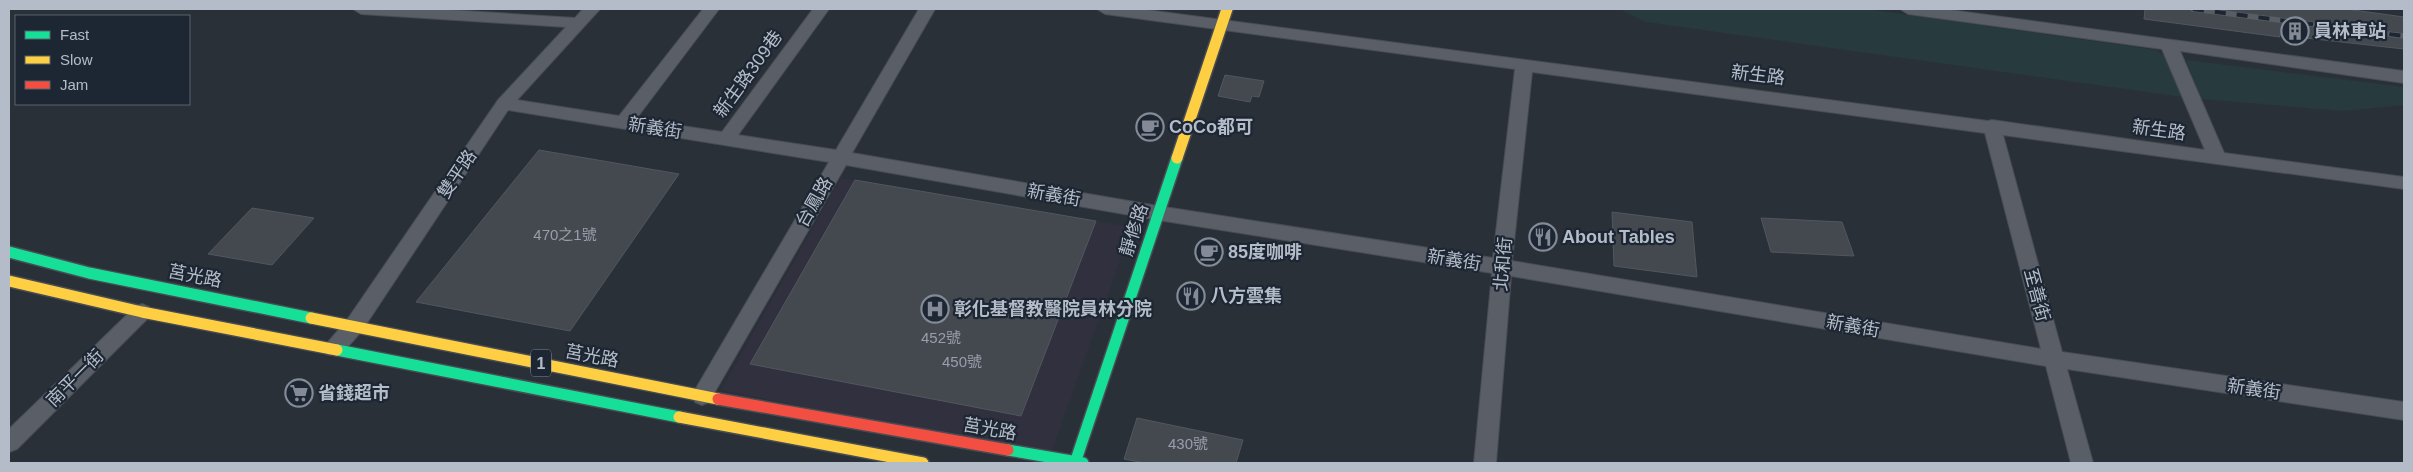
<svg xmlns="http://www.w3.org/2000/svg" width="2413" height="472" font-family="Arial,'Noto Sans TC',sans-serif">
	<rect width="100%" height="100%" fill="#2a3038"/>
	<path fill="#31303e" d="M841,178l291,49 -82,229 -329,-66z"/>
	<path fill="#273a3e" d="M1620,9h247l289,41 13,9 14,38 -537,-75z
		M2186,60l218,27v18l-61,6 -141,-12z"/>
	<path fill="#444950" stroke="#52575f" d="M2145,9h201l58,8v32l-125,-14 1,2 -136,-18z
		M1225,75l39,6 -5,16 -7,-1 -2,6 -32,-6z
		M539,150l140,24 -109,157 -154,-29z
		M855,180l241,41 -75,195 -271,-52z
		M252,208l62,10 -42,47 -64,-11z
		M1612,212l80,10 5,55 -83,-11z
		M1761,218l81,4 12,34 -83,-4z
		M1137,418l106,22 -7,23h-92l-20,-4z"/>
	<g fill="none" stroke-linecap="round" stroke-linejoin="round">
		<g stroke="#484c53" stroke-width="2">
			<path id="street" d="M353,9h82l140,9 8,-9h17l-83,91 102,16 84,-107h16l-83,110 86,13 91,-123h16l-91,126 98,15 83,-141h16l-83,144 306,53 335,52 22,-189 -410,-55 -8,-5h43l848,112 4,-1 213,30 -43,-101 -254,-35 -8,-5h43l461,62v12l-224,-32 44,102 180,24v12l-401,-54 59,217 342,50v18l-337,-51 26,94h-22l-25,-97 -535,-90 -15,187h-22l18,-190 -334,-53 -312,-55 -137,237 -7,3 -7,-3 -3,-6 3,-6 134,-228 -321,-52 -147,222c-10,10 -19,27 -35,22l-3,-6 24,-28 151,-220 68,-73 -205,-13zM1532,72l453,61 56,216 -529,-88z
				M142,304l7,3 3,5 -3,5 -132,132 -8,3v-23l126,-122z"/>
		</g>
		<g stroke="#484c53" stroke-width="14">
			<path id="fast" d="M9,252l80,21 222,45
				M337,350l342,67
				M1008,450l75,13
				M1075,463l102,-305"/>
		</g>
		<g stroke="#484c53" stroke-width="14">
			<path id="slow" d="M1177,158l50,-149
				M9,281l133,31 195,38
				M311,318l407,81
				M679,417l244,46"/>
		</g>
		<g stroke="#484c53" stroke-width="14">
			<path id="jam" d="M718,399l290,51"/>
		</g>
		<use href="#street" fill="#5a5e66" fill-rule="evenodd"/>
		<use href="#fast" stroke="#16e098" stroke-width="11"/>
		<use href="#slow" stroke="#ffcf43" stroke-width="11"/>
		<use href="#jam" stroke="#f24e42" stroke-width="11"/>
		<g stroke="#595d64" stroke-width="5.5">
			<path id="rail" d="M2193,9l211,27"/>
		</g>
		<use href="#rail" stroke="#1d2633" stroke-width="4" stroke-dasharray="11" stroke-linecap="butt"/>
	</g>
	<defs>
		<g id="building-ring" transform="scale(1.4375)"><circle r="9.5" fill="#1d2633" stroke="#848b96" stroke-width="1.5"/><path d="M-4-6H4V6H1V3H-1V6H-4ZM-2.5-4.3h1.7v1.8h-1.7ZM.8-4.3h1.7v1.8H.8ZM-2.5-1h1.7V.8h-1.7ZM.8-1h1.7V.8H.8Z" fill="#848b96"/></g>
		<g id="cafe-ring" transform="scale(1.4375)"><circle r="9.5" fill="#1d2633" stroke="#848b96" stroke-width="1.5"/><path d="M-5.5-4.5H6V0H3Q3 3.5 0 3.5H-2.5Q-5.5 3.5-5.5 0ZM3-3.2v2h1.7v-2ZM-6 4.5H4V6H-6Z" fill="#848b96"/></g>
		<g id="restaurant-ring" transform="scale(1.4375)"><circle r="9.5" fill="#1d2633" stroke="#848b96" stroke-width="1.5"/><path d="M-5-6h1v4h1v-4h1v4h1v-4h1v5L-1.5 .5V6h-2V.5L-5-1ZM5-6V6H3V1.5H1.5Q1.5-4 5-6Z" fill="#848b96"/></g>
		<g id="hospital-ring" transform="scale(1.4375)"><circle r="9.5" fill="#1d2633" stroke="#848b96" stroke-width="1.5"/><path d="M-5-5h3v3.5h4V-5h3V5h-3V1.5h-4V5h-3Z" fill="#848b96"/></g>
		<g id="supermarket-ring" transform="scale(1.4375)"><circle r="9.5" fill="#1d2633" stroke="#848b96" stroke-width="1.5"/><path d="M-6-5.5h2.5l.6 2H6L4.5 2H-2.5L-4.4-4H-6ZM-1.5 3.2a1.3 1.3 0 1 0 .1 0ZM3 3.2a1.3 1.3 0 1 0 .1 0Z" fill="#848b96"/></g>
	</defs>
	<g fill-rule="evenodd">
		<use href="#building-ring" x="2295" y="31"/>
		<use href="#cafe-ring" x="1150" y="127"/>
		<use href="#restaurant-ring" x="1543" y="237"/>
		<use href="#cafe-ring" x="1209" y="252"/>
		<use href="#restaurant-ring" x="1191" y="296"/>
		<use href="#hospital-ring" x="935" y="309"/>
		<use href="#supermarket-ring" x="299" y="393"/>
	</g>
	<g text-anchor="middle" stroke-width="4.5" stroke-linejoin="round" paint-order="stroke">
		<g font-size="15" fill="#989fab">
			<text x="565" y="240">470之1號</text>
			<text x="941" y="343">452號</text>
			<text x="962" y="367">450號</text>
			<text x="1188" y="449">430號</text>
		</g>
		<rect fill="#1d2633" stroke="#878f9c" stroke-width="1" x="531" y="349.5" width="20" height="27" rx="4"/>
		<g font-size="16" font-weight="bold" fill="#b4bcc9">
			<text x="541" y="369">1</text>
		</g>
		<g font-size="18" font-weight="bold" fill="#b4bcc9" stroke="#1d2633" text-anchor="start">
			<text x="2314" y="37">員林車站</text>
			<text x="1169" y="133">CoCo都可</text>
			<text x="1562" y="243">About Tables</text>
			<text x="1228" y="258">85度咖啡</text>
			<text x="1210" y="302">八方雲集</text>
			<text x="954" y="315">彰化基督教醫院員林分院</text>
			<text x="318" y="399">省錢超市</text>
		</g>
		<g font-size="18" fill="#b4bcc9" stroke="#1d2633">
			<text transform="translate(748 74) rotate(-54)" y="6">新生路309巷</text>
			<text transform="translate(1758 75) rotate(7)" y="6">新生路</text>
			<text transform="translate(655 128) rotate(9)" y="6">新義街</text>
			<text transform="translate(2159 130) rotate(8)" y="6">新生路</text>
			<text transform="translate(457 174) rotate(-56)" y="6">雙平路</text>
			<text transform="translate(1054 195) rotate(10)" y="6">新義街</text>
			<text transform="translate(814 202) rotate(-60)" y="6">台鳳路</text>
			<text transform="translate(1134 230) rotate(-72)" y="6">靜修路</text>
			<text transform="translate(1454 260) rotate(9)" y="6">新義街</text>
			<text transform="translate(1503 264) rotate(-85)" y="6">北和街</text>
			<text transform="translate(195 276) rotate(11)" y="6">莒光路</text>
			<text transform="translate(2037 295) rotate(75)" y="6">至善街</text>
			<text transform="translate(1853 326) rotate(10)" y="6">新義街</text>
			<text transform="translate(592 356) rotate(11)" y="6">莒光路</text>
			<text transform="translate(75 378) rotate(-45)" y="6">南平一街</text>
			<text transform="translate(2254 389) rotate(8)" y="6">新義街</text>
			<text transform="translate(990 429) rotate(10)" y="6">莒光路</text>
		</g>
	</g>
	<rect width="2413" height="472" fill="none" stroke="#b4bcc9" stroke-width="20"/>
	<rect x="15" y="15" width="175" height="90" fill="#1d2633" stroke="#59626f"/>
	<rect x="25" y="31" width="25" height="8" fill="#16e098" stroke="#59626f"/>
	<text x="60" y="40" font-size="15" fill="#b4bcc9">Fast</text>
	<rect x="25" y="56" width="25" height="8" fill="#ffcf43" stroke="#59626f"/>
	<text x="60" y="65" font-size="15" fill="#b4bcc9">Slow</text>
	<rect x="25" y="81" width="25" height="8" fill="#f24e42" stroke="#59626f"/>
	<text x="60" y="90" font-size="15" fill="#b4bcc9">Jam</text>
</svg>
